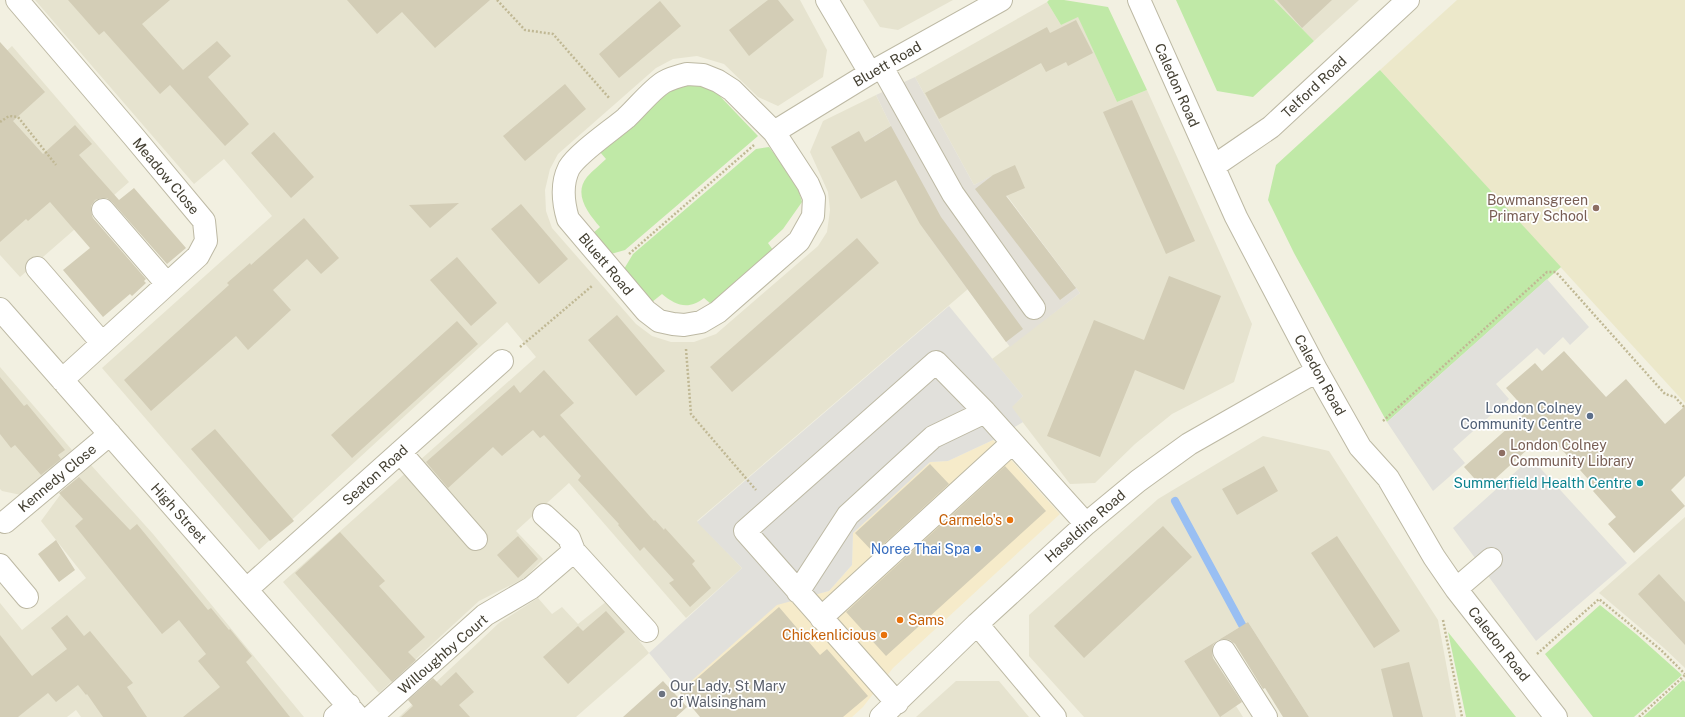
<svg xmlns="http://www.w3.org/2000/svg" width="1685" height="717" font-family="'Public Sans',sans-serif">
	<rect width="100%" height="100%" fill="#f2f0e1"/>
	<path fill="#e6e3cf" d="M35,0h765l27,50 -4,27 -45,29 -20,-9 -34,-33 -27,-8 -24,3 -17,9 -98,86 -8,15 -5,21 1,21 6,17 84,96 16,12 19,6h23l22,-8 102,-88 9,-14 3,-22 -2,-18 -18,-40 13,-31 53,-26 15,31 -19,11 96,152 -271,232 45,47 -56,50 -117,-135 -53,48 27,28 -18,19 -46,23 -100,92 -96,-111 253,-225 -29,-35 -248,228 -157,-182 170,-152 -48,-57 -30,25z
		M863,0h90l-55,30 -18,-3z
		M1274,0h85l-45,41z
		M1047,2l14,23 17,-9 39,86 30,-12 105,234 -18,58 -62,32 -37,30 -40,39 -25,1 -59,-77 12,-11 -31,-37 88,-66 -88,-117 -18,9 -59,-108z
		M12,46l117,136 -109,95 -20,-22v-198z
		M0,367l72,83 -51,45 -19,-4 -2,-2z
		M1263,436l66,15 109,169 18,97h-147l-61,-95 -64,39 36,55 16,-10 7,11h-159l-55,-61v-41l129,-116z
		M91,465l62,69 151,183h-223l-5,-7 -9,7h-67v-114l22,27 64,-52 -45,-57 22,-30z
		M1685,517v151l-21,-20 -65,-55z
		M538,598l14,16 10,-7 16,17 29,-23 42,52 -73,64h-177l100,-94z
		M956,681h43l30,36h-113z"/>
	<path fill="#f6ebca" d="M993,440l67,74 -167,154 -30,39 -11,10h-150l-22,-26 97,-87 52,-13 23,-26 1,-32 77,-71 18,-1z"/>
	<path fill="#e3e0d7" d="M915,77l59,108 17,-9 89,117 -70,54 -83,-113 -11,-18 -44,-79 19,-11 -15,-31z"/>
	<path fill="#ece8ca" d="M1457,0h228v403l-305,-333z"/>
	<path fill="#c0e9a7" d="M1049,0h15l44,7 39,83 -30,12 -39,-85 -17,8 -14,-23z
		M1176,0h98l40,41 -61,56 -36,-6z
		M1380,70l181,197 -174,155 -93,-169 -26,-53 8,-35z
		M683,85l23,1 11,7 41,43 -133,114 -14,4 -19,-20 8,-7c-12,-14 -27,-33 -13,-50 6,-7 13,-12 19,-18l-6,-7 69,-60z
		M769,147l27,35 6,20 -19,27 -15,14 5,7 -62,54 -7,-6c-15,12 -28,8 -42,-4l-10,8 -28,-33 9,-15 123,-105z
		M1600,605l36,29 46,41 -48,42h-41l-48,-63z
		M1448,632l68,85h-50z
		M1683,680l2,2v35h-42z"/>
	<path fill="#e1e0db" d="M1547,279l42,48 -19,18 -7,-8 -19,18 -7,-7 -41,36 13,15 -56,50 12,14 -32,28 -46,-69z
		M949,306l74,90 -11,11 11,15 -30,18 -45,21 -18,1 -77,71 -1,32 -23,26 -52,14 -97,86 -31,-38 93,-85 -45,-46z
		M1531,458l96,105 -91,78 -83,-113z"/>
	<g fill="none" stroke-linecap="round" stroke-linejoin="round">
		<path stroke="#99bff3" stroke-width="8" d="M1175,501l72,133"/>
	</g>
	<path fill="#d3cdb6" d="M68,0h102l-28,24 41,46 34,-29 14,15 -23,21 41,47 -24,22 -55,-61 -10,9 -56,-63 -5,4z
		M347,0h143l-55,48 -33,-36 -25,22z
		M768,0h10l16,20 -45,36 -20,-26z
		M1277,0h55l-30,28z
		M660,1l21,25 -62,52 -20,-24z
		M1076,20l17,33 -25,13 -2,-4 -20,10 -5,-9 -102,56 -14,-26 122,-66 3,6z
		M0,42l45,50 -32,29 30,33 32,-29 17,19 -13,11 40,45 15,-12 52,60 -19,16 -55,-62 -5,-4h-6l-6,2 -4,6v6l2,6 53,61 -2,2 2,2 -14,13 -2,-2 -27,23 -40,-47 27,-22 -40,-46 -22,19 -2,-2 -26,23z
		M565,84l21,25 -61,52 -22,-25z
		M1132,100l63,141 -29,13 -63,-142z
		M891,126l50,91 82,112 -17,13 -86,-118 -24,-44 -35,19 -30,-52 28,-16 6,11z
		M274,132l40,45 -23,21 -40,-45z
		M1015,165l10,23 -19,8 70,92 -16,12 -85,-111 18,-14z
		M459,203l-29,25 -21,-23z
		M521,204l47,55 -29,25 -48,-55z
		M304,218l35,40 -18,16 -14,-15 -34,31 18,20 -43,40 -12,-14 -85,75 -27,-31 105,-95 -2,-2 23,-20 1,2z
		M857,238l22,25 -147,129 -22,-25z
		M457,257l40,46 -26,23 -41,-46z
		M1169,276l52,20 -37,94 -49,-20 -35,87 -53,-21 47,-116 50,20z
		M617,315l48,56 -29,25 -48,-56z
		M457,321l21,23 -126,114 -21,-23z
		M1564,351l42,46 20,-18 39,45 20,-18v70l-14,14 14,16 -51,47 -26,-29 8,-7 -23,-26 3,-3 -40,-45 -8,7 -9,-11 -55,50 -20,-22 63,-56 -21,-23 29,-25 7,8z
		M544,370l30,33 -14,12 94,106 1,-1 9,10 1,-2 30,33 -3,3 19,24 -21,19 -21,-24 5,-3 -30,-33 -4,4 -22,-26 1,-1 -41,-44 3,-4 -37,-41 -4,3 -7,-8 -31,26 -9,-9 -45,41 -22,-26 88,-77 6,8z
		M0,377l24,29 3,-2 38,46 -7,5 3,4 -20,16 -26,-30 -4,3 -11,-14z
		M215,429l79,92 -24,20 -79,-92z
		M930,464l19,20 -75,69 -19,-20z
		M1005,466l41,45 -160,145 -40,-44z
		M1264,466l14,25 -41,24 -15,-26z
		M79,477l51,53 7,-6 71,86 3,-2 18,22 1,-1 22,27 -6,6 44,55h-107l37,-30 -22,-26 8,-7 -27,-34 -17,14 -87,-108 8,-7 -24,-26z
		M1163,526l29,31 -108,101 -30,-32z
		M340,532l45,49 -6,5 46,51 -17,15 8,8 -24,22 -97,-109z
		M518,536l20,23 -20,19 -21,-23z
		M1337,536l63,95 -26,17 -63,-95z
		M56,540l19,30 -16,12 -21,-28z
		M1659,574l26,28v43l-47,-51z
		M779,607l41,48 7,-6 41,47 -25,21h-143l-20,-24z
		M606,611l19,21 -57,52 -25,-27 35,-31 5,5z
		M67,615l17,21 6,-5 43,52 -6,4 20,30h-44l-16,-23 -1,1 -8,-10 -22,17 -8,-9 -30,24h-18v-82l32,41 35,-27 -16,-21z
		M1248,622l61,95h-26l-18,-29 -2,1 -28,-45 -5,-4 -6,-1 -6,1 -5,5 -1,7 1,6 29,44 -22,15 -36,-56z
		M1409,662l14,55h-30l-12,-48z
		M456,672l18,20 -15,13 11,12h-69l12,-11 -5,-6 25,-22 8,8z
		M663,681l24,26 -11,10h-53z"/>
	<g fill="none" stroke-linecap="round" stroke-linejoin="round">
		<g stroke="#bdb9a4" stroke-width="24">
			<path id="minor" d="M17,0l117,137 70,84 2,20 -8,15 -136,124
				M827,0l43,73
				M1139,0l97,217 81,154 43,76 28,31 46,79 22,32 100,128
				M882,67l71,127 81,114
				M687,74l16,1 15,6 14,9 42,42 34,52 6,14 -1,18 -14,25 -81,71 -17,10 -17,3 -11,-1 -14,-3 -13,-10 -78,-92c-5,-17 -7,-35 1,-51 9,-15 43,-38 57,-50 11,-10 26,-29 38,-36 7,-4 15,-6 23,-8z
				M774,132l96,-59 131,-73
				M1214,166l57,-39 137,-127
				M103,210l64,74
				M37,268l65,75
				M0,309l358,408
				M400,452l76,87
				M544,515l25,23 5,13 73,80
				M5,522l105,-88
				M0,565l27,32
				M247,589l255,-228
				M1456,589l35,-30
				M798,592l50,-77 85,-78 52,-25
				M821,618l191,-175
				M977,624l78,93
				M1224,651l42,66
				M897,703l-152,-172 191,-169 49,50 101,112
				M335,717l14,-12
				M371,717l114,-102 46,-27 43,-37
				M881,717l96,-93 109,-100 52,-43 51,-37 128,-73"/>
		</g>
		<path stroke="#c0b894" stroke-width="2.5" stroke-dasharray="2 2" stroke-linecap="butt" d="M497,0l28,30 28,4 57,65
			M0,122l9,-6 9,1 38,48
			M629,254l125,-109
			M520,347l72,-61
			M686,349l5,65 65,76
			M1383,421l164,-149h9l109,122 10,3 10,11
			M1443,620l19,97
			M1537,654l62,-55 62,51 24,24
			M1639,717l46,-42"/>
		<use href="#minor" stroke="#fff" stroke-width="22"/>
	</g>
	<g fill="#8d6e63" stroke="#fff" stroke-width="1.5">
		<circle cx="1596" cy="208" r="4"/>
		<circle cx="1502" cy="453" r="4"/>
	</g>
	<circle fill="#5c6f8a" stroke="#fff" stroke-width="1.5" cx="1590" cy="416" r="4"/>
	<circle fill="#0f9aa8" stroke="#fff" stroke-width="1.5" cx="1640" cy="483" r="4"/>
	<g fill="#e8710a" stroke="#fff" stroke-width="1.5">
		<circle cx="1010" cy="520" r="4"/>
		<circle cx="900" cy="620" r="4"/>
		<circle cx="884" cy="635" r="4"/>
	</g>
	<circle fill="#3f7fe0" stroke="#fff" stroke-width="1.5" cx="978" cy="549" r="4"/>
	<circle fill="#6b7280" stroke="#fff" stroke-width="1.5" cx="662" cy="694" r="4"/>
	<g text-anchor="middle" stroke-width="3.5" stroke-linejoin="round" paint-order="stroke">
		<g font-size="14" fill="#433f32" stroke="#fff">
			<text transform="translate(887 64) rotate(-30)" y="5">Bluett Road</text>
			<text transform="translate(1177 85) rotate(66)" y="5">Caledon Road</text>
			<text transform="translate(1314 87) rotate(-43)" y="5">Telford Road</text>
			<text transform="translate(166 176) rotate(50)" y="5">Meadow Close</text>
			<text transform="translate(606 264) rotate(50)" y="5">Bluett Road</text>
			<text transform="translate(1320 375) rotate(61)" y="5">Caledon Road</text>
			<text transform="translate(375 475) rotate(-42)" y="5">Seaton Road</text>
			<text transform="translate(57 478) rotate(-40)" y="5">Kennedy Close</text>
			<text transform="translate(179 513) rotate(48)" y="5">High Street</text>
			<text transform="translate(1085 526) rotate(-41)" y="5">Haseldine Road</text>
			<text transform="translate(1499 644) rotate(52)" y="5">Caledon Road</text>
			<text transform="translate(443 654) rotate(-41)" y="5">Willoughby Court</text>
		</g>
		<g font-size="14" fill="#785e54" stroke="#fff" text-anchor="end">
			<text x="1588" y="205">Bowmansgreen<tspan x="1588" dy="16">Primary School</tspan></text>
			<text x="1510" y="450" text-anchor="start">London Colney<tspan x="1510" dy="16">Community Library</tspan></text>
		</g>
		<g font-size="14" fill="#4e5e75" stroke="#fff" text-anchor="end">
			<text x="1582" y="413">London Colney<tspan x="1582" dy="16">Community Centre</tspan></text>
		</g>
		<g font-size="14" fill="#0d838f" stroke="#fff" text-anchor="end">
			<text x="1632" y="488">Summerfield Health Centre</text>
		</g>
		<g font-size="14" fill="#c56008" stroke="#fff" text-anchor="end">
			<text x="1002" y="525">Carmelo's</text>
			<text x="908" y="625" text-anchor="start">Sams</text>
			<text x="876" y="640">Chickenlicious</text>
		</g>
		<g font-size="14" fill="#366cbe" stroke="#fff" text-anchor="end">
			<text x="970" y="554">Noree Thai Spa</text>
		</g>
		<g font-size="14" fill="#5b616d" stroke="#fff" text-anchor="start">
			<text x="670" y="691">Our Lady, St Mary<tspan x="670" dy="16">of Walsingham</tspan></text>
		</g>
	</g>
</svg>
